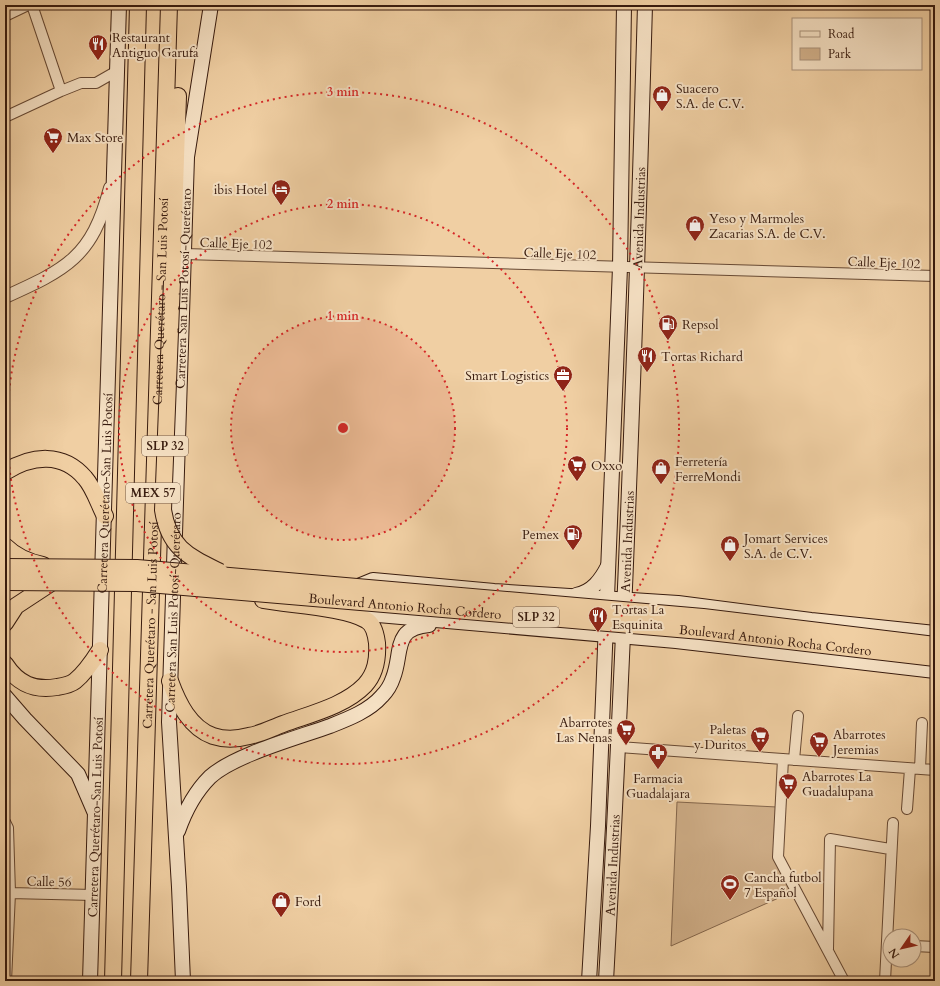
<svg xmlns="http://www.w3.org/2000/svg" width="940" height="986" font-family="Cardo,serif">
	<rect width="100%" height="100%" fill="#f0cfa3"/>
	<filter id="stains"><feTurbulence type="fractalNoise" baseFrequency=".005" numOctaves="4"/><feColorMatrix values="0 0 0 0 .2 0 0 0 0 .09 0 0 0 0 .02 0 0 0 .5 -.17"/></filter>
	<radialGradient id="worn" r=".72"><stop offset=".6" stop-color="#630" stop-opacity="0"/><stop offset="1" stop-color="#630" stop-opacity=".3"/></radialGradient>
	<path fill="#d1b08a" stroke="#84664c" d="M677,802l100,5 -3,52 18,33 -121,54z"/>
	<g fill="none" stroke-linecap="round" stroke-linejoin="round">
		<g stroke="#664833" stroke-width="12">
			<path id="minor" d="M32,5l29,86
				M5,16l23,-11
				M5,117l56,-26 20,-8h15l21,-12
				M184,254l751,22
				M619,747l316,23
				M783,759l-5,98 66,124
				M794,760l4,-44
				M920,769l2,-46
				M907,809l3,-40
				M5,822l3,6 2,65 -4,88
				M5,895l5,-2 83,2
				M914,946l21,1
				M828,949l2,-110 60,10
				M885,981l8,-158"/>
		</g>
		<g stroke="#664833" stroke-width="14">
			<path id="tertiary" d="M5,297c62,-28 87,-40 105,-109"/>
		</g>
		<g stroke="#381b0e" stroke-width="16">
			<g id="secondary">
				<path d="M356,587l17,-7 121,11 184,12 133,17 124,13"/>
				<path d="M576,595c16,-3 25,-15 32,-29"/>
				<path d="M355,613l321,28 259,30"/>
				<path d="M5,696l20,23 53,55 16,37"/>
				<path d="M178,831c7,-20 16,-38 32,-54 24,-22 87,-39 120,-51 18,-7 39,-15 52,-30 4,-4 9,-12 11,-18 10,-25 -1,-50 36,-53"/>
				<path id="s1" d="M90,981l29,-976"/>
				<path id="s2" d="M183,981l-4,-94 -10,-165 18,-565 24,-152"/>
				<path d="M589,981l9,-155 22,-559 4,-262"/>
				<path id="s3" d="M606,981c18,-325 30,-651 39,-976"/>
			</g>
		</g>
		<g stroke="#381b0e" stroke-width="18">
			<g id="trunk">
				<path d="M172,281l6,-185"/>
				<path d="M5,472c27,-17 58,-20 80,6 9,10 14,27 20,38"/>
				<path d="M5,546c11,11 23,16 38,19"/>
				<path d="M5,623l11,-17 35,-23"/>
				<path d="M5,664c13,20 29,27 52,23 6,-1 13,-2 18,-6 10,-8 18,-20 25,-31"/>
				<path d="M170,681c8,22 20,47 43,55 12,4 25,3 36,0 12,-2 23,-8 34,-12 27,-10 62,-18 82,-39 11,-12 13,-26 12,-42 -1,-8 -3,-19 -11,-23 -21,-13 -77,-15 -103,-20"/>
				<path d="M113,981l25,-976"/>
				<path id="s4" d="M139,981l30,-976"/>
			</g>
		</g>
		<use href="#minor" stroke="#f5e0c3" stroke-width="10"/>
		<use href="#tertiary" stroke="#f5e0c3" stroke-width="12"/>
		<use href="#secondary" stroke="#f5e0c3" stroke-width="14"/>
		<use href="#trunk" stroke="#f0cfa3" stroke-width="16"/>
		<g stroke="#381b0e" stroke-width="18" stroke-linecap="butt">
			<g id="trunk-bridge">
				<path d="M172,281l-9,229c6,38 25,46 57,62"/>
				<path d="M5,567l132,1 566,49 232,28"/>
				<path id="s5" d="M5,582l132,1 564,48 234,27"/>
			</g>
		</g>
		<use href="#trunk-bridge" stroke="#f0cfa3" stroke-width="16"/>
	</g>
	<circle cx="343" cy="428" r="112" fill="#d62828" fill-opacity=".12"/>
	<g fill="none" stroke="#d62828" stroke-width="2" stroke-dasharray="2 4">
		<circle cx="343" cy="428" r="112"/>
		<circle cx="343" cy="428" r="224"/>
		<circle cx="343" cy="428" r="336"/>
	</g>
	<defs>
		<g id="restaurant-pin" transform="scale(1)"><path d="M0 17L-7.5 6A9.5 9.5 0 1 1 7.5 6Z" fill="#8f2418" stroke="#f5e0c3"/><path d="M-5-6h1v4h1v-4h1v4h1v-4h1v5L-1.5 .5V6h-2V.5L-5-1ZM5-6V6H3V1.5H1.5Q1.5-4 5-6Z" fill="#fff"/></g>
		<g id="shop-pin" transform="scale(1)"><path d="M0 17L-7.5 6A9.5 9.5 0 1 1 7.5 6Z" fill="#8f2418" stroke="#f5e0c3"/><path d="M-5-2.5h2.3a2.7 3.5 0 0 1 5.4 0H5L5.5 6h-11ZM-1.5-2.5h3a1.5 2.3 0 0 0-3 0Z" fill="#fff"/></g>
		<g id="supermarket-pin" transform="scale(1)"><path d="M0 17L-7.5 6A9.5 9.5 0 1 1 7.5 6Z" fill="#8f2418" stroke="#f5e0c3"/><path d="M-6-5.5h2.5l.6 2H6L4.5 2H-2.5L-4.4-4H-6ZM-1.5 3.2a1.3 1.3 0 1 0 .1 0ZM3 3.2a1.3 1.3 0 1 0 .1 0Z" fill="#fff"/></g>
		<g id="hotel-pin" transform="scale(1)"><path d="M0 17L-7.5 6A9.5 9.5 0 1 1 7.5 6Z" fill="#8f2418" stroke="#f5e0c3"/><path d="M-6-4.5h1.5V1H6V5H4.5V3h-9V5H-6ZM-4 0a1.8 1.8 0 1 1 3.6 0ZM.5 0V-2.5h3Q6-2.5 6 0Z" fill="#fff"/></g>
		<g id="fuel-pin" transform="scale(1)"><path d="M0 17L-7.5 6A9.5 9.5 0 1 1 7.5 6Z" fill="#8f2418" stroke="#f5e0c3"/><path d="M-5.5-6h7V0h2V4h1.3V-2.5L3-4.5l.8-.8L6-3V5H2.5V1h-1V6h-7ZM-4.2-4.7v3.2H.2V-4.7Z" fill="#fff"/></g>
		<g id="office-pin" transform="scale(1)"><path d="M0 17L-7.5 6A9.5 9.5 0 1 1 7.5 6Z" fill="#8f2418" stroke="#f5e0c3"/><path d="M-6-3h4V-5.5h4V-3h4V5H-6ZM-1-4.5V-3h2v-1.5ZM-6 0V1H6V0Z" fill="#fff"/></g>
		<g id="pharmacy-pin" transform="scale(1)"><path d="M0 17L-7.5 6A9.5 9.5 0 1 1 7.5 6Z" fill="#8f2418" stroke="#f5e0c3"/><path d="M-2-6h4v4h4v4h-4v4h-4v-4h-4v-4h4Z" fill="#fff"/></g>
		<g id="stadium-pin" transform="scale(1)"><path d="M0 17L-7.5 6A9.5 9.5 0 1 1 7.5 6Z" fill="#8f2418" stroke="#f5e0c3"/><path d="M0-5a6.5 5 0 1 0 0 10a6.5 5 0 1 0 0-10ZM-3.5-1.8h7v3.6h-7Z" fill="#fff"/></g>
	</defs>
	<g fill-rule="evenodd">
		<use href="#restaurant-pin" x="98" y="44"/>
		<use href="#shop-pin" x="662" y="95"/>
		<use href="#supermarket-pin" x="53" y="137"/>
		<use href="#hotel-pin" x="281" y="189"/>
		<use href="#shop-pin" x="695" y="225"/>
		<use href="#fuel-pin" x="668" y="324"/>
		<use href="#restaurant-pin" x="647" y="356"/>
		<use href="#office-pin" x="563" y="375"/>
		<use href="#supermarket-pin" x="577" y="465"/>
		<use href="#shop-pin" x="661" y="468"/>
		<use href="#fuel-pin" x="573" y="534"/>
		<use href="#shop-pin" x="730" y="545"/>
		<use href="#restaurant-pin" x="598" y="616"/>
		<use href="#supermarket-pin" x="626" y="729"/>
		<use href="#supermarket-pin" x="760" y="736"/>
		<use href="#supermarket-pin" x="819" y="741"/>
		<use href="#pharmacy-pin" x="658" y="753"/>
		<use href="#supermarket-pin" x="788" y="783"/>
		<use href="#stadium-pin" x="730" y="884"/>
		<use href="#shop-pin" x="281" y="901"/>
	</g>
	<g text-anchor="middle" stroke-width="4" stroke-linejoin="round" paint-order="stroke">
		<g fill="#f5e0c3" stroke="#715644" stroke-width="1">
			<rect x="142" y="436" width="46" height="20" rx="3"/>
			<rect x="126" y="483" width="54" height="20" rx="3"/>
			<rect x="513" y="607" width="46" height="20" rx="3"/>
		</g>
		<g font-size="12" font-weight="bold" fill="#381b0e">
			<text x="165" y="450">SLP 32</text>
			<text x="153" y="497">MEX 57</text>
			<text x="536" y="621">SLP 32</text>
		</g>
		<g font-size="13" fill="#381b0e" stroke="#f5e0c3" text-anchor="start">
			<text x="112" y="42">Restaurant<tspan x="112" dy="15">Antiguo Garufa</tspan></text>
			<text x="676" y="93">Suacero<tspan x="676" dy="15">S.A. de C.V.</tspan></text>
			<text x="67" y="142">Max Store</text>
			<text x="267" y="194" text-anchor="end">ibis Hotel</text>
			<text x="709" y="223">Yeso y Marmoles<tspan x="709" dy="15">Zacarias S.A. de C.V.</tspan></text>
			<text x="682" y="329">Repsol</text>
			<text x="661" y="361">Tortas Richard</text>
			<text x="549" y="380" text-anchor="end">Smart Logistics</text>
			<text x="675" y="466">Ferretería<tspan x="675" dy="15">FerreMondi</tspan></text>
			<text x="591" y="470">Oxxo</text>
			<text x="559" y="539" text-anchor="end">Pemex</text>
			<text x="744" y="543">Jomart Services<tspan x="744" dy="15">S.A. de C.V.</tspan></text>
			<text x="612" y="614">Tortas La<tspan x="612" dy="15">Esquinita</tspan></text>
			<text x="612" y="727" text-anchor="end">Abarrotes<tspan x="612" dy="15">Las Nenas</tspan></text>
			<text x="746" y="734" text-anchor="end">Paletas<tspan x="746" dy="15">y Duritos</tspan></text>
			<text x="833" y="739">Abarrotes<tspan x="833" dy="15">Jeremias</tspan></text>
			<text x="802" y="781">Abarrotes La<tspan x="802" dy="15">Guadalupana</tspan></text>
			<text x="658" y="783" text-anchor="middle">Farmacia<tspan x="658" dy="15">Guadalajara</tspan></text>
			<text x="744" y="882">Cancha futbol<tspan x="744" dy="15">7 Español</tspan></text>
			<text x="295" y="906">Ford</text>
		</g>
		<g font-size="13" fill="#381b0e" stroke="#f5e0c3">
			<text dy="5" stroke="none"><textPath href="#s3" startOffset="764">Avenida Industrias</textPath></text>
			<text transform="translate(236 243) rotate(2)" y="5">Calle Eje 102</text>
			<text transform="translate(560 253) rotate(2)" y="5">Calle Eje 102</text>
			<text transform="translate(884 262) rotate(2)" y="5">Calle Eje 102</text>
			<text dy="5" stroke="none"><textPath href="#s2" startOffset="693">Carretera San Luis Potosí-Querétaro</textPath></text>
			<text dy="5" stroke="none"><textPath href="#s4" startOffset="680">Carretera Querétaro - San Luis Potosí</textPath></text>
			<text dy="5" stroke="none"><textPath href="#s1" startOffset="488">Carretera Querétaro-San Luis Potosí</textPath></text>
			<text dy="5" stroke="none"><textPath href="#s3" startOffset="440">Avenida Industrias</textPath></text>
			<text dy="5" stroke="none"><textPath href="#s5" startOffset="401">Boulevard Antonio Rocha Cordero</textPath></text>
			<text dy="5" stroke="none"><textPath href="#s2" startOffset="369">Carretera San Luis Potosí-Querétaro</textPath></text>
			<text dy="5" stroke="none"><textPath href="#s4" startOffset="356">Carretera Querétaro - San Luis Potosí</textPath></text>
			<text dy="5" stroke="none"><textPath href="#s5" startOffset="773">Boulevard Antonio Rocha Cordero</textPath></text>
			<text dy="5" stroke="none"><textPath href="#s1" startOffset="164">Carretera Querétaro-San Luis Potosí</textPath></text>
			<text dy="5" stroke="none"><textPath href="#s3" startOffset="116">Avenida Industrias</textPath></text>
			<text transform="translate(49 881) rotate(1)" y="5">Calle 56</text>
		</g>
	</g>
	<circle cx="343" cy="428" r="6" fill="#d62828" stroke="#f5e0c3" stroke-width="2"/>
	<g font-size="12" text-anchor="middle" font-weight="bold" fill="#d62828" stroke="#f5e0c3" stroke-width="4" stroke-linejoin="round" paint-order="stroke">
		<text x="343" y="96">3 min</text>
		<text x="343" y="208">2 min</text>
		<text x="343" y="320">1 min</text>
	</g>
	<rect width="940" height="986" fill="none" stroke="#f0cfa3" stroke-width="20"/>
	<rect x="6" y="6" width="928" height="974" fill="none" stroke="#381b0e" stroke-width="2"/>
	<rect x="10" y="10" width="920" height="966" fill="none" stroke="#381b0e"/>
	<rect x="792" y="18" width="130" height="52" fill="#f5e0c3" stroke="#a9917b"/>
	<rect x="800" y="31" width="20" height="6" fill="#f5e0c3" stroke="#a9917b"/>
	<text x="828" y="38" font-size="12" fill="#381b0e">Road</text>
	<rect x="800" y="48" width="20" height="12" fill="#d1b08a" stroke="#a9917b"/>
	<text x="828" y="58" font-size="12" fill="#381b0e">Park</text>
	<g transform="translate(902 948) rotate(236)"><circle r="19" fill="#f5e0c3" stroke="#a9917b"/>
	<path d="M0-3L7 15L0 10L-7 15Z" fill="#8f2418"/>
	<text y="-6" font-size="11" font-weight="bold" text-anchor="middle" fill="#381b0e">N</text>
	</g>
	<rect width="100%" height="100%" filter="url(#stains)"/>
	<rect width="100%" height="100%" fill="url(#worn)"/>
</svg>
